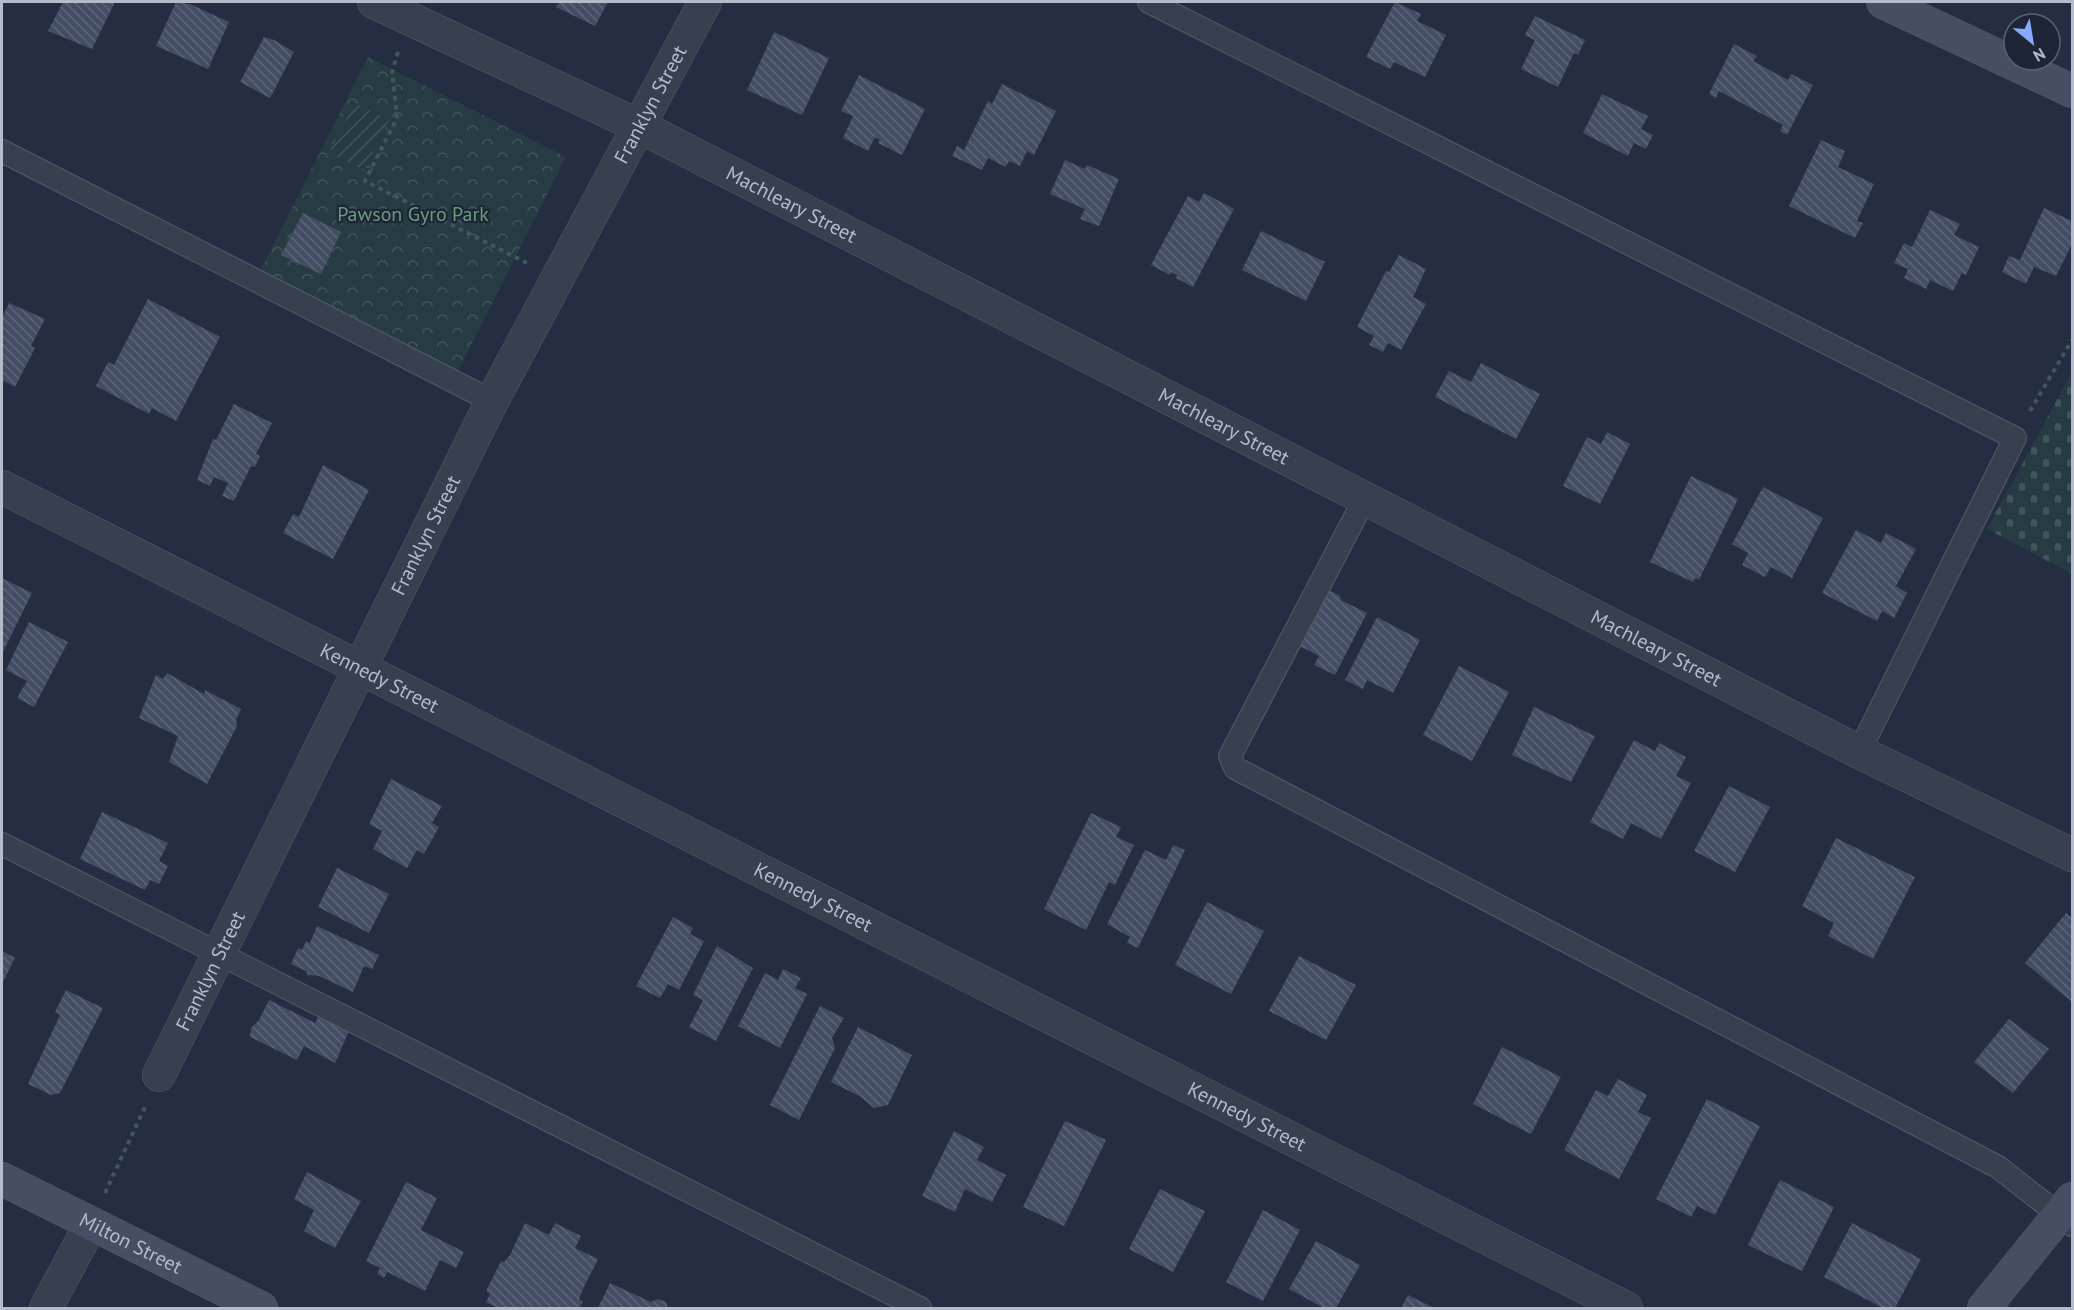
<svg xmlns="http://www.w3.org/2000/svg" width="2074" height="1310" font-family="'PT Sans',sans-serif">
	<defs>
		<pattern id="forest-crowns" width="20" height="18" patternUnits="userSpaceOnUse" patternTransform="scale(1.5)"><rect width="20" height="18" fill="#263b42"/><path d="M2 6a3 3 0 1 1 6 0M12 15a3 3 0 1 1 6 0" fill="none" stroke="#43555c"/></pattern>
		<pattern id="cemetery-stones" width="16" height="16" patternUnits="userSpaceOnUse" patternTransform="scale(1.5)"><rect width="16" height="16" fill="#263b42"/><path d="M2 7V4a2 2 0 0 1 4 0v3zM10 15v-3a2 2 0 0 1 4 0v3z" fill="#43555c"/></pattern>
		<pattern id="garden-furrows" width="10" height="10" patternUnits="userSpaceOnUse" patternTransform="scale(1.5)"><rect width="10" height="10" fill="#263b42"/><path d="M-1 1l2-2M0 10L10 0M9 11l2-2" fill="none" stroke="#43555c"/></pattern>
		<pattern id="building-back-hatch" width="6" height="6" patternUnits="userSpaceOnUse" patternTransform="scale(1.5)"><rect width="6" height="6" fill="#434d63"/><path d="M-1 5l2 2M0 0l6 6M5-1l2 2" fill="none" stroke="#5c6578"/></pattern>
	</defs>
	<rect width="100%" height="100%" fill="#242d41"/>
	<path fill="url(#forest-crowns)" d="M368,57l198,100 -108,214 -198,-100z"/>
	<path fill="url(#cemetery-stones)" d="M2072,372v202l-85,-45z"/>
	<path fill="url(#garden-furrows)" d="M354,103l35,17 -25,50 -35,-17z"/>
	<path fill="url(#building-back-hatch)" d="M63,2h52l-23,47 -44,-18z
		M176,2l14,2 39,18 -21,47 -52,-23z
		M559,2h49l-13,24 -39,-19z
		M1395,2l26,12 -4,7 29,14 -21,42 -31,-15 -4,7 -24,-12z
		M1535,16l50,24 -7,15 -4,-2 -16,34 -37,-18 14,-29 -10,-5z
		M774,32l55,26 -27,57 -55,-25z
		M264,37l10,3 20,12 -24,46 -30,-16z
		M1734,44l23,12 -4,5 35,19 3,-6 22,11 -26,50 -7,-4 3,-6 -64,-34 -3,7 -7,-4z
		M859,75l66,34 -23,46 -24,-12 2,-3 -5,-3 -7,14 -25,-13 10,-22 -12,-5z
		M1002,84l54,27 -22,44 -7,-4 -7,15 -11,-5 -3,6 -18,-9 -6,12 -30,-14 5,-10 7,4 24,-49 4,3z
		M1602,94l46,22 -7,13 12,6 -7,14 -12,-6 -6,13 -45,-23z
		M1821,140l24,11 -7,16 36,17 -17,37 6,2 -8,15 -66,-32z
		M1065,160l20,9 2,-4 32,14 -20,47 -19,-7 5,-10 -35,-15z
		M1204,193l30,16 -41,78 -17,-9 1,-3 -6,-3 -1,3 -19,-10 37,-69 11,6z
		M2044,208l28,13v23l-16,32 -22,-9 -8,17 -24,-12 7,-16 11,4z
		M1930,210l30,14 -6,11 25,12 -13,28 -4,-2 -9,18 -23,-11 -4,9 -22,-11 4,-9 -14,-6 10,-20 8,4z
		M303,213l38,19 -20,42 -40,-19z
		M1261,231l64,31 -19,39 -64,-31z
		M1399,255l27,14 -13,28 13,7 -25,46 -13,-7 -5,9 -14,-7 5,-9 -17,-9 29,-56 3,1z
		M148,299l72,38 -44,84 -24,-13 -3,6 -53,-28 12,-24 6,3z
		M9,303l36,16 -14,27 4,2 -20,39 -13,-7v-62z
		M1481,363l59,31 -24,45 -81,-42 14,-26 22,11z
		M234,404l38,19 -16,31 4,2 -5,11 -4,-1 -17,35 -12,-5 6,-13 -14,-6 -4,9 -13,-6 16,-41 3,1z
		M1607,432l23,12 -30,60 -37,-18 24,-49 14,7z
		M323,465l46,25 -36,69 -50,-26 10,-19 6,3z
		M1691,476l47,23 -39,81 -4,-2 -2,4 -43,-20z
		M1763,487l60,31 -31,60 -21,-11 -6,10 -23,-12 6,-12 -16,-9z
		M1856,530l25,13 5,-10 30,16 -20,37 11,7 -13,25 -12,-7 -5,10 -55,-28z
		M2,578l30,15 -30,61z
		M1329,590l11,6 1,4 26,13 -32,62 -21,-10 5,-9 -21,-11z
		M1377,617l43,23 -27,53 -26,-13 -4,9 -18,-9z
		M29,622l39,20 -34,65 -17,-9 10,-17 -21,-11z
		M1459,666l50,26 -37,69 -49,-26z
		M167,673l37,21 1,-4 36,19 -5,11 1,6 -30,58 -38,-22 9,-26 -39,-18 17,-43 7,4z
		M1534,707l61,29 -24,46 -59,-27z
		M1634,740l21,11 4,-8 27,14 -10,19 15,7 -30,56 -30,-16 -8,16 -33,-17z
		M391,779l51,27 -10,17 7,4 -15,27 -7,-4 -10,18 -34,-19 9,-18 -13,-7z
		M1729,786l41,21 -35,65 -41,-21z
		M102,812l66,31 -9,18 9,5 -9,18 -9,-4 -5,10 -65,-31z
		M1091,813l30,14 -5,10 18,8 -19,40 -6,-3 -23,48 -42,-21z
		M1836,838l79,39 -42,82 -45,-23 6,-13 -32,-17z
		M1173,845l12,5 -47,98 -11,-5 3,-6 -23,-13 38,-74 21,10z
		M337,868l52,26 -20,39 -51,-26z
		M1207,902l57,29 -33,63 -56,-29z
		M2066,913l6,5v84l-47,-39z
		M673,917l20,11 -3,6 14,7 -25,49 -11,-6 -8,14 -24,-12z
		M317,926l62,29 -7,14 -8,-3 -11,26 -34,-16 -11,-1 -2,-4 -15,-7 7,-16 4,2 4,-9 4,2z
		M717,946l36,22 -37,73 -27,-14 14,-27 -10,-5z
		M2,951l13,7 -13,26z
		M1299,956l57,29 -30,55 -57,-29z
		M783,969l18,9 -6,10 12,6 -27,54 -42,-22 27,-53 13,7z
		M66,990l37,18 -43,85 -9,2 -23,-11 32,-69 -5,-3z
		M269,1000l46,23 4,-7 30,15 -14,32 -31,-17 -7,14 -47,-23 1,-9 8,-8z
		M820,1006l24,12 -12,20 3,10 -36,72 -29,-15z
		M2009,1019l40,30 -36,44 -39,-31z
		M858,1027l54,28 -24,50 -14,3 -13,-11 -30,-15z
		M1502,1047l59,30 -30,57 -58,-30z
		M1618,1079l29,16 -9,17 13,6 -32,61 -55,-29 32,-60 12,6z
		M1707,1099l53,27 -45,89 -18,-9 -6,11 -35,-18z
		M1065,1121l41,19 -42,86 -41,-19z
		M954,1131l30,16 -7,13 29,15 -14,27 -27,-13 -10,23 -33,-16z
		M307,1172l54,29 -26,47 -31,-17 10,-21 -20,-11z
		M1780,1180l54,27 -32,64 -54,-26z
		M406,1182l31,16 -16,32 43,22 -8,16 -16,-8 -15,31 -38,-19 -3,6 -7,-4 3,-6 -14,-7z
		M1160,1189l45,22 -32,61 -44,-23z
		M1263,1210l37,20 -37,71 -37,-19z
		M525,1223l24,12 6,-12 26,13 -6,12 23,11 -16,32 -3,9 4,2 -4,6h-81l-12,-6 4,-8 -4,-3 15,-30 3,1 6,-7z
		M1852,1223l69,36 -26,49h-12l-59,-31z
		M1316,1241l44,24 -24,43h-12l-35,-19z
		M610,1283l41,19 7,-3 8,3 2,6h-70z
		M1408,1295l26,13h-33z"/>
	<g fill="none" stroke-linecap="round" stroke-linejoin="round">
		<g stroke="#535b6b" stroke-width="24">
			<path id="lane" d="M1149,2l866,436 -156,314
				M2,151l490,250
				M1364,500l-134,256 5,12 763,399 74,58
				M2,844l918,464"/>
		</g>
		<g stroke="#535b6b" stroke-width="34">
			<g id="street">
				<path id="s1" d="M374,2l265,124 1220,626 213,103"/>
				<path id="s2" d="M2,487l1624,821"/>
				<path id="s3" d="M159,1075l333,-674 213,-399"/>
				<path d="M46,1308l45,-84"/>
			</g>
		</g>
		<g stroke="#535b6b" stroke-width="34">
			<g id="secondary">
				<path d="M1883,2l189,89"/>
				<path id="s4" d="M2,1179l259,129"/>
				<path d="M1984,1308l88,-109"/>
			</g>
		</g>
		<path stroke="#41575b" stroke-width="4" stroke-dasharray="4.5 4.5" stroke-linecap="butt" d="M398,52l-6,20 5,46 -32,63 162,82
			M2030,411l42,-71
			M105,1193l40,-86"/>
		<use href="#lane" stroke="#384050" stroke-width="22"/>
		<use href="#street" stroke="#384050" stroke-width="33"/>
		<use href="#secondary" stroke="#464e64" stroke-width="33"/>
	</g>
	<g text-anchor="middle" stroke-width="4.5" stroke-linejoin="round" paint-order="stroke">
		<g font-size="20" fill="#b5bbcb" stroke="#1d2536">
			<text dy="7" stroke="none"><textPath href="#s3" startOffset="1088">Franklyn Street</textPath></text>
			<text dy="7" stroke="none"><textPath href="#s1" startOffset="464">Machleary Street</textPath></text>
			<text dy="7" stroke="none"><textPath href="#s1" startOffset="950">Machleary Street</textPath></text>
			<text dy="7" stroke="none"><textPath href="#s3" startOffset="602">Franklyn Street</textPath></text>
			<text dy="7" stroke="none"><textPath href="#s1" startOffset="1436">Machleary Street</textPath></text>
			<text dy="7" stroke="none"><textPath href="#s2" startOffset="423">Kennedy Street</textPath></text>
			<text dy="7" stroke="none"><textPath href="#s2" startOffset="909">Kennedy Street</textPath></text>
			<text dy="7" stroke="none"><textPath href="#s3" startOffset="116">Franklyn Street</textPath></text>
			<text dy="7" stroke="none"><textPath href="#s2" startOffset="1395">Kennedy Street</textPath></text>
			<text dy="7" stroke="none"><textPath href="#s4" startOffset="144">Milton Street</textPath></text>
		</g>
		<g font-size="20" fill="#6b9d7c" stroke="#1d2536">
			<text x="413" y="221">Pawson Gyro Park</text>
		</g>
	</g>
	<rect width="2074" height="1310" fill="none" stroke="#b5bbcb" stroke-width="6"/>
	<g transform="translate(2032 42) rotate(150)"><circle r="28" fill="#1d2536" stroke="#5a6172" stroke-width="1.5"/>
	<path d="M0-4.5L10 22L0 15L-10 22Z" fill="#89a9fc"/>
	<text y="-9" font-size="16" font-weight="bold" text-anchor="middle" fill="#b5bbcb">N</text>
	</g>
</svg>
